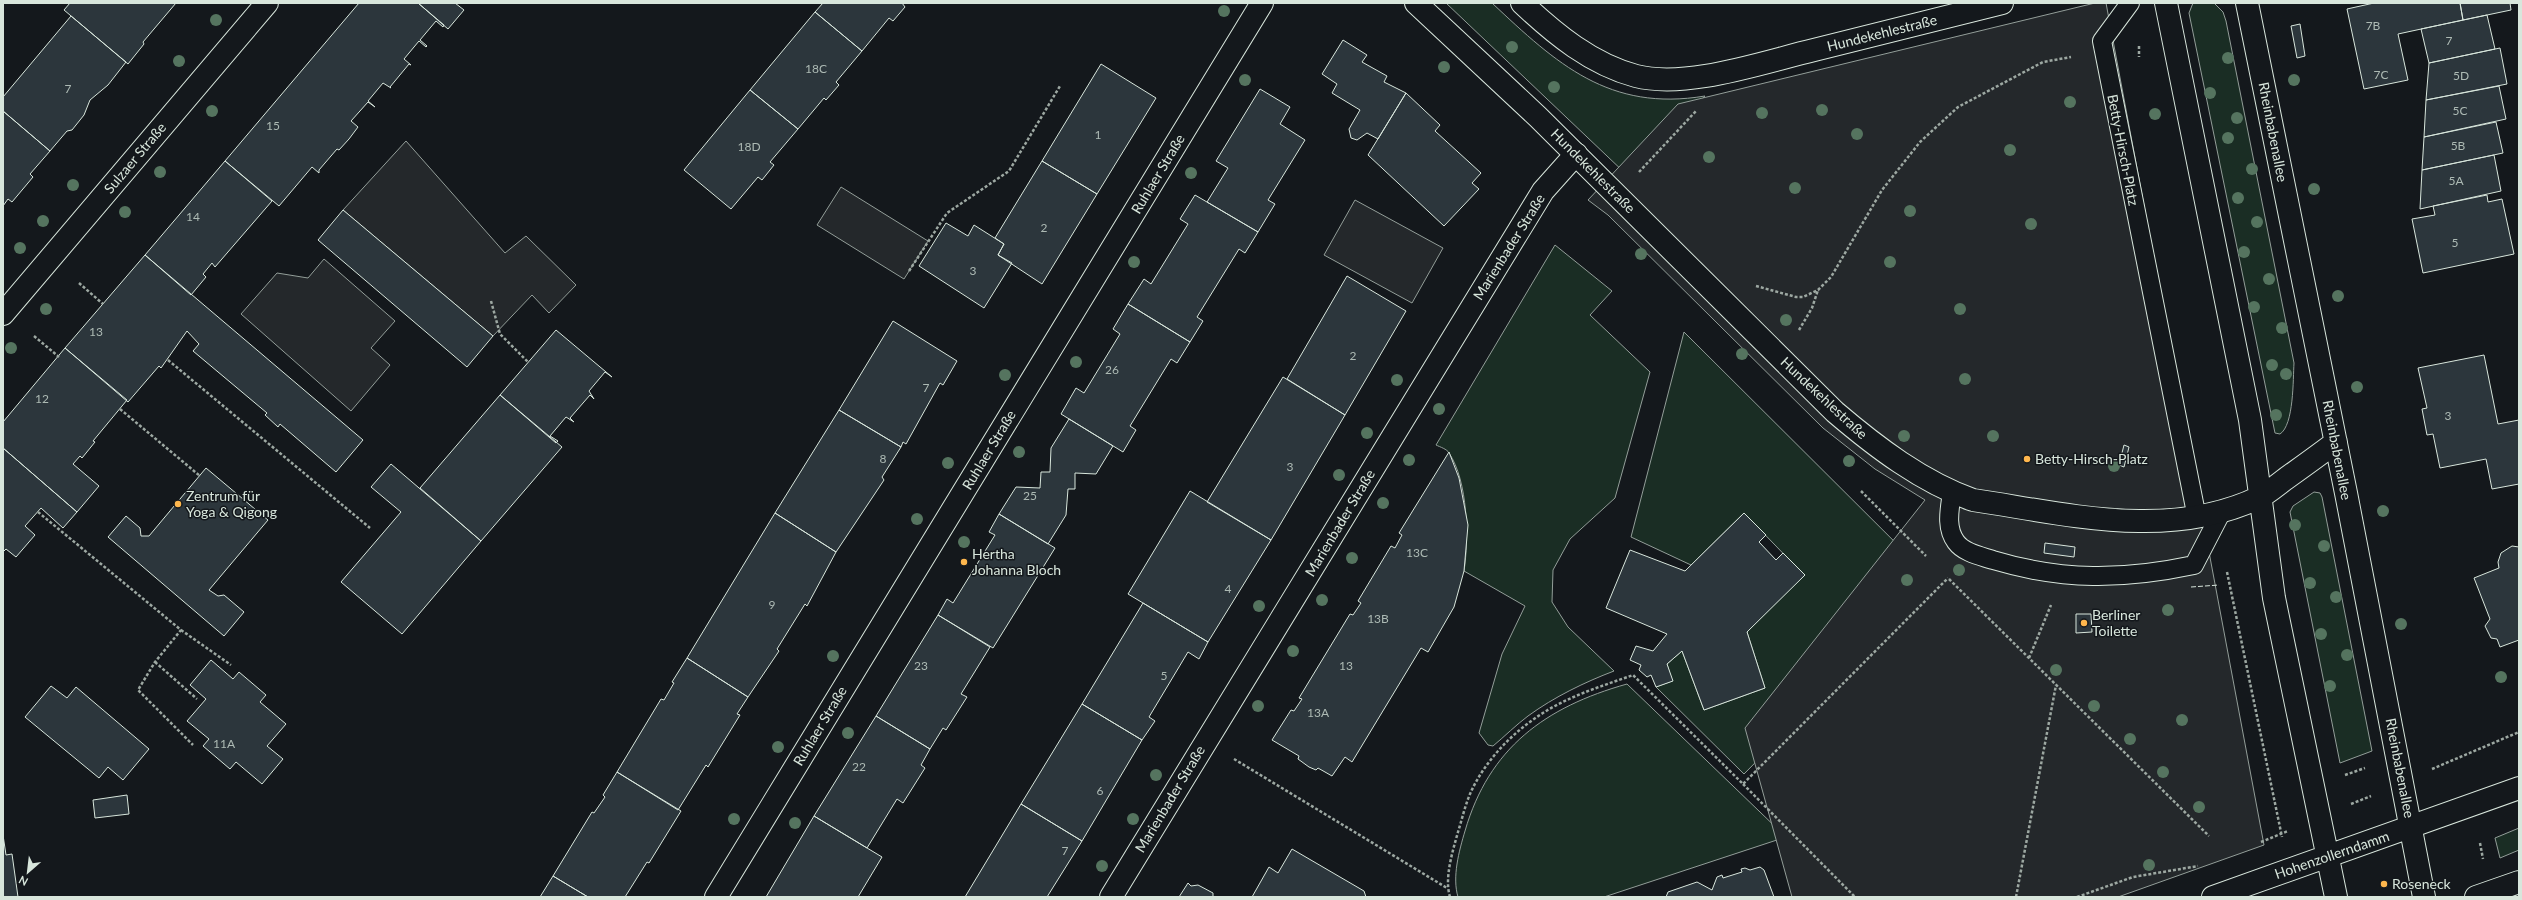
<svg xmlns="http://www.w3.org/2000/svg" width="2522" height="900" font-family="Lato,sans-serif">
	<rect width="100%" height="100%" fill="#14181c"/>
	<path fill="#1a2d24" stroke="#939e99" d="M1446,3h46c65,61 117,109 213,93l-78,79z
		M2193,3h21l9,9 3,9 68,342c-1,16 0,62 -14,71l-5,-1 -86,-420z
		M1555,245l57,46 -22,24 60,57 -35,126 -45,41 -17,31 -1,32 16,25 46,44c-29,11 -60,26 -86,45 -12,9 -23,20 -35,30l-5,-1 -9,-12 23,-79 23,-48 -61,-35c5,-32 4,-90 -15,-118 -2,-4 -9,-6 -13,-8z
		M1684,332l250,249 -190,193 -88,-87 16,-6 -5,-17 15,-13 22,59 61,-22 -18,-56 57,-57 -60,-62 -53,52 -60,-28z
		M2314,492l6,1 2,4 50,254 -32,12 -50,-251 3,-6z
		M1627,684l159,153 -182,60h-146c-6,-20 1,-46 7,-66 24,-83 80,-124 162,-147z
		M2519,828v22l-19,8 -5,-20z"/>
	<path fill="#24282b" stroke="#939e99" d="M2095,3h11l158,842 -146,52h-326l-47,-169 180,-228 -50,-31 -52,-41 -215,-213 -20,-15 90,-96z
		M406,141l99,112 21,-17 50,49 -27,28 -17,-18 -39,41 -150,-126z
		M841,187l87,54 -24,38 -87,-54z
		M1355,200l88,48 -31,55 -88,-48z
		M324,259l71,62 -24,27 19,17 -39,46 -110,-97 36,-41 31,5z"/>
	<path fill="#2c363c" stroke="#d8e6dc" d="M70,3h106l-33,39 1,2 -16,20 -64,-54z
		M359,3h59l26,22 -1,2 -7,-6 -16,19 7,6 -1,1 -7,-6 -15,18 7,6 -2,-1 -19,23 1,1 -8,-5 -15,18 7,6 -7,-5 -17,19 7,6 -9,12 -10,11 -2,-1 -18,21v3l-7,-6 -33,39 -54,-45z
		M418,3h37l9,7 -16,19z
		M823,3h79l3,4 -12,14 -4,-3 -27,33 -47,-39z
		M2374,3h86l3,17 -65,14 10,46 -44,9 -17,-80z
		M2460,3h50l1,7 -48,10z
		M815,12l47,39 -26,31 3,3 -13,15 -2,-2 -26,31 -48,-39z
		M2487,15l8,34 -66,14 -8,-34z
		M71,16l55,46 -18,23 -18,15 -6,15 -12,15 -5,1 -17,20 -47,-40v-14z
		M2300,24l5,32 -8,2 -6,-32z
		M1343,40l24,15 -5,7 25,14 -3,6 22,11 -28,46 -11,-6 -10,7 -6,-2 -2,-9 11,-19 -28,-17 5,-9 -15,-10z
		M2500,48l7,36 -81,16 3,-37z
		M1101,64l55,34 -59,96 -55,-33z
		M2499,86l7,33 -82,18 2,-37z
		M1260,89l30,18 -10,17 25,16 -37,60 7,4 -17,28 -51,-30 21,-34 -12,-7z
		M750,90l48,39 -28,33 4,3 -12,15 -4,-3 -27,32 -47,-39z
		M1406,93l34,32 -5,6 46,42 -9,10 7,6 -35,37 -76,-71z
		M3,111l47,40 -20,23 3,3 -21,25 -4,-3 -5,7z
		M2496,122l7,31 -81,17 2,-33z
		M2494,155l7,36 -81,18 2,-39z
		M225,161l47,40 -57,66 -3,-4 -9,11 3,3 -15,18 -46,-40z
		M1042,161l55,33 -55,90 -44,-29 6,-11 -9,-6z
		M1195,195l63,37 -13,21 -6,-4 -42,68 6,4 -13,21 -62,-38 16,-25 7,5 37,-60 -8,-5z
		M2487,195l1,7 14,-3 12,55 -91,19 -11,-54 23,-4 -2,-9z
		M343,210l150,126 -26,31 -149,-127z
		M946,223l22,13 6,-11 30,19 -6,11 14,8 -28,45 -65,-42z
		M145,255l218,185 -27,32 -56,-48 -2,3 -13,-12 2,-2 -74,-62 6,-7 -12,-13 -26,37 -2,-2 -31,36 -63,-54z
		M1347,276l59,35 -61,104 -58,-36z
		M1128,304l62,38 -13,21 -6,-4 -41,67 6,4 -13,22 -62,-38 15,-26 8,5 36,-59 -7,-5z
		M893,321l64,40 -14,24 -3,-2 -34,61 -3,-2 -2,5 -62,-37z
		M556,330l56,47 -7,-5 -16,19 5,8 -4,-4 -20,23 4,4 -8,-5 -16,19 8,5 -2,2 -56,-48z
		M65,348l62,52 -34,41 2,1 -13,16 -2,-2 -7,8 26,22 -22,26 -74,-64v-26z
		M2484,355l14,69 21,-4v64l-27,5 -6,-30 -46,9 -7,-34 -6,1 -5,-26 5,-1 -9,-40z
		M1283,377l62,38 -74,125 -64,-38z
		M500,395l62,52 -81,94 -61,-53z
		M839,410l62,37 -19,30 2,3 -48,72 -61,-39z
		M1069,419l44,27 -17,28 -21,-1v16h-7l-2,26 -18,29 -49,-30 17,-27 24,1 1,-16h9l1,-24z
		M2124,445l5,2 -5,20 -5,-2z
		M3,448l74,64 -14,16 -22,-20 -16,18 10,9 -19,22 -10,-8 -3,3z
		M1449,452l10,26 9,47 -4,46 -10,36 -26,45 -7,-4 -69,114 -7,-5 -13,19 -14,-8 -2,2 -7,-3 -11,-8 1,-3 -27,-16 19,-30 3,1 8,-12 -3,-1 51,-84 3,1 8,-12 -3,-2 33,-55 4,2 7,-13 -3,-2z
		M391,464l90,77 -79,93 -61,-52 60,-70 -30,-25z
		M206,468l62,52 -59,70 9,6 6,-1 20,17 -20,24 -116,-99 18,-21 14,12 1,8h8z
		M1190,491l81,49 -63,102 -80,-48z
		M775,513l61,39 -29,54 -2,-2 -28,45 2,2 -31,46 -61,-39z
		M1744,513l22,22 -7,7 17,18 7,-7 22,22 -58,57 18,56 -61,22 -22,-59 -15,13 6,17 -17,6 -5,-12 -4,2 -8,-7 2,-5 -11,-5 6,-14 17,5 14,-17 -61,-26 24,-58 55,21z
		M999,514l56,34 -62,100 -55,-33 9,-16 6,4 42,-68 -6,-3z
		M2045,543l30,4 -1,10 -30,-4z
		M2512,546l7,1v93l-19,7 -3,-8 -6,-1 -6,-12 5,-7 -16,-41 25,-10 -1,-6 3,-9z
		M1143,603l65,39 -9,17 -11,-7 -39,65 6,4 -13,19 -60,-36z
		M2076,614h15l1,18 -16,1z
		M938,615l52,32 -29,47 6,3 -21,33 -3,-2 -13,21 -54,-33z
		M687,658l61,39 -11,17 3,1 -32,52 -2,-2 -28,45 -61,-38 44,-73 3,1 10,-17 -2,-1z
		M211,660l22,19 6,-7 27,23 -6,7 26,22 -19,22 16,13 -21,25 -26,-22 -6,7 -27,-23 6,-7 -22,-18 19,-22 -16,-14z
		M51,686l16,12 9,-11 73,62 -26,31 -15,-13 -9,11 -74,-61z
		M1082,704l60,36 -60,101 -61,-37z
		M876,716l54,33 -9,16 4,3 -22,35 -6,-4 -30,49 -53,-32z
		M617,772l64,39 -32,52 -2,-1 -22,35h-37l-35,-21 39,-64 2,1 11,-16 -2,-2z
		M127,795l2,19 -34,4 -2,-18z
		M1021,804l61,37 -35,56h-82z
		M814,816l68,41 -24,40h-92z
		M3,835l3,20 6,-1 6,43h-15z
		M1292,849l72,42 2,6h-114l17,-30 9,6z
		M1760,867l4,3 10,27h-108l2,-5 29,-10 15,8 5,-13 5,-2 1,3 19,-6 -1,-3 4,-1 5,2z
		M553,876l35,21h-48z
		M1188,883l3,3 7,-1 15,8v4h-34z"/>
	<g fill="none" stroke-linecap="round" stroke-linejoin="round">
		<g stroke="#d8e6dc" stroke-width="20">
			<path id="lane" d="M2130,3l-28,38 95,477
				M1952,492c-2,16 -7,35 4,50 8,11 25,14 37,18 70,21 130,20 201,5l27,-52"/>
		</g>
		<g stroke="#d8e6dc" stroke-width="24">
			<path id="street" d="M3,314l264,-311
				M716,897l546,-894
				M1111,897l432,-706 33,-37"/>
		</g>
		<g stroke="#d8e6dc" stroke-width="24">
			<path id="secondary" d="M1416,3l122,114 297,295c41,35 87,70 138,88 95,14 196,41 287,-3 8,-4 16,-11 24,-17 18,-13 35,-25 52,-38
				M1522,3c33,31 69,61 114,73 51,13 127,-14 178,-26 63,-16 126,-31 188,-47
				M2166,3l84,417 24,178 62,299
				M2247,3l99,490 78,404
				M2213,897l306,-109
				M2476,897l43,-15"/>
		</g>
		<path stroke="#9da8a2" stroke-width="2.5" stroke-dasharray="3 2" stroke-linecap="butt" d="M2139,46v11
			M1639,172l57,-61
			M909,271l38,-58 62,-42 51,-85
			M79,283l24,21
			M1756,286l40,11h7l15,-7 13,-13 51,-87 38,-48 38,-35 85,-45 28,-5
			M491,301l9,33 28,28
			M1799,330l13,-22 6,-18
			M34,336l25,21
			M168,360l202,168
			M120,409l80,67
			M1861,491l65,65
			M38,512l143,118 -26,32 -17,28 55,55
			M2227,572l55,265
			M1949,579l260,257
			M181,630l50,35
			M2029,658l22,-53
			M155,662l42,37
			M1234,759l213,129
			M2432,769l87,-37
			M2345,775l20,-7
			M1743,784l112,113
			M2351,804l20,-8
			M2261,842l27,-11
			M2480,843l3,16
			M1450,897c-6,-19 3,-47 8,-65 4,-13 7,-26 12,-38 18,-41 57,-76 97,-94 21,-10 44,-17 66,-25l110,109 205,-206
			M2016,897l40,-212
			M2077,897l56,-20 65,-11"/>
		<use href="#lane" stroke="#14181c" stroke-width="18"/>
		<use href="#street" stroke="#14181c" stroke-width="22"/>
		<use href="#secondary" stroke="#14181c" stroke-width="22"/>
		<path stroke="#d8e6dc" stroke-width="1" stroke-dasharray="5 2" stroke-linecap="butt" d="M2191,587l28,-2"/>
	</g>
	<g fill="#55745f">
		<circle cx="1224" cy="11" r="6"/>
		<circle cx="216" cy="20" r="6"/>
		<circle cx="1512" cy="47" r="6"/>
		<circle cx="2228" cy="58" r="6"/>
		<circle cx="179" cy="61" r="6"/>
		<circle cx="1444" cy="67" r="6"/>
		<circle cx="1245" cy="80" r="6"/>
		<circle cx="2294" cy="80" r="6"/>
		<circle cx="1554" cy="87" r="6"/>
		<circle cx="2210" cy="93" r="6"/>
		<circle cx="2070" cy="102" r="6"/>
		<circle cx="1822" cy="110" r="6"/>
		<circle cx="212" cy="111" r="6"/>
		<circle cx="1762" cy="113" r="6"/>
		<circle cx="2155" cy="114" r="6"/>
		<circle cx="2237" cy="118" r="6"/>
		<circle cx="1857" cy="134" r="6"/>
		<circle cx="2228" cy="138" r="6"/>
		<circle cx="2010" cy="150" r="6"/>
		<circle cx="1709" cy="157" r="6"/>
		<circle cx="2252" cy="169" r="6"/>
		<circle cx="160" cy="172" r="6"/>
		<circle cx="1191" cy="173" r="6"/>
		<circle cx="73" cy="185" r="6"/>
		<circle cx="1795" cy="188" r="6"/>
		<circle cx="2314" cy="189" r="6"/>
		<circle cx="2238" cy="198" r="6"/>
		<circle cx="1910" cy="211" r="6"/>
		<circle cx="125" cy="212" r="6"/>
		<circle cx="43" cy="221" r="6"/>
		<circle cx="2257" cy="222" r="6"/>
		<circle cx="2031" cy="224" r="6"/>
		<circle cx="20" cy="248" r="6"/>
		<circle cx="2244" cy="252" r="6"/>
		<circle cx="1641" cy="254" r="6"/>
		<circle cx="1134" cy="262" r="6"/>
		<circle cx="1890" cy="262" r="6"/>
		<circle cx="2269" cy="279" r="6"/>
		<circle cx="2338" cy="296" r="6"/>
		<circle cx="2254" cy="307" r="6"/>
		<circle cx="46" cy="309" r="6"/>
		<circle cx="1960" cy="309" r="6"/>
		<circle cx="1786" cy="320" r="6"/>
		<circle cx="2282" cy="328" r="6"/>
		<circle cx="11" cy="348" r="6"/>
		<circle cx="1742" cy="354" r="6"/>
		<circle cx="1076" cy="362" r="6"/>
		<circle cx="2272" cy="365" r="6"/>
		<circle cx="2286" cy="374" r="6"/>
		<circle cx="1005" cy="375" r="6"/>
		<circle cx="1965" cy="379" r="6"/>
		<circle cx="1397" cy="380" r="6"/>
		<circle cx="2357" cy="387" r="6"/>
		<circle cx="1439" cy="409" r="6"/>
		<circle cx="2276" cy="415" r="6"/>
		<circle cx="1367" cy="433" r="6"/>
		<circle cx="1904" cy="436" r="6"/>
		<circle cx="1993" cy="436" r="6"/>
		<circle cx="1019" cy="452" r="6"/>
		<circle cx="1409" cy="460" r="6"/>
		<circle cx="1849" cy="461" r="6"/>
		<circle cx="948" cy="463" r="6"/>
		<circle cx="2114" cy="466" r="6"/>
		<circle cx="1339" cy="475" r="6"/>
		<circle cx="1383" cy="503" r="6"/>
		<circle cx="2383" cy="511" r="6"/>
		<circle cx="917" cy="519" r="6"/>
		<circle cx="2295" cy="525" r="6"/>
		<circle cx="964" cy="542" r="6"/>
		<circle cx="2324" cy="546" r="6"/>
		<circle cx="1352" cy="558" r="6"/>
		<circle cx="1959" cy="570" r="6"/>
		<circle cx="1907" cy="580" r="6"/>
		<circle cx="2310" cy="583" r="6"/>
		<circle cx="2336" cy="597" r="6"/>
		<circle cx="1322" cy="600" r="6"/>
		<circle cx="1259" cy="606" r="6"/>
		<circle cx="2168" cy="610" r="6"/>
		<circle cx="2401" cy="624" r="6"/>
		<circle cx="2321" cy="634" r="6"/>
		<circle cx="1293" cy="651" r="6"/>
		<circle cx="2347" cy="655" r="6"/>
		<circle cx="833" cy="656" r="6"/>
		<circle cx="2056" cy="670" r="6"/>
		<circle cx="2501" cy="677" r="6"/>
		<circle cx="2330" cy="686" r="6"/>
		<circle cx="1258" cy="706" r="6"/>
		<circle cx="2094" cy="706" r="6"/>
		<circle cx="2182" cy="720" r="6"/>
		<circle cx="848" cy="733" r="6"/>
		<circle cx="2130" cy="739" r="6"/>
		<circle cx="778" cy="747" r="6"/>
		<circle cx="2163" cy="772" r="6"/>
		<circle cx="1156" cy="775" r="6"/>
		<circle cx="2199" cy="807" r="6"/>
		<circle cx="734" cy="819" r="6"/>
		<circle cx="1133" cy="819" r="6"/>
		<circle cx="795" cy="823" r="6"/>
		<circle cx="2149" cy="865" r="6"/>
		<circle cx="1102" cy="866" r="6"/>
	</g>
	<g fill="#ffb74d" stroke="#14181c" stroke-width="1.5">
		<circle cx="2027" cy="459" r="4"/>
		<circle cx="178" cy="504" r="4"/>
		<circle cx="964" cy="562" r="4"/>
		<circle cx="2084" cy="623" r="4"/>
		<circle cx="2384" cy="884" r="4"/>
	</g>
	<g text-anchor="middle" stroke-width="3" stroke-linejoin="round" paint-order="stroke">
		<g font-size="12" fill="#adbab4">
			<text x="2373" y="30">7B</text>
			<text x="2449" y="45">7</text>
			<text x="816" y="73">18C</text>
			<text x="2381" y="79">7C</text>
			<text x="2461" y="80">5D</text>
			<text x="68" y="93">7</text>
			<text x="2460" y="115">5C</text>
			<text x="273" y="130">15</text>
			<text x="1098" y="139">1</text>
			<text x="2458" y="150">5B</text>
			<text x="749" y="151">18D</text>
			<text x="2456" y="185">5A</text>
			<text x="193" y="221">14</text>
			<text x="1044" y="232">2</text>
			<text x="2455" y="247">5</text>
			<text x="973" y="275">3</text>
			<text x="96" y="336">13</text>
			<text x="1353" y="360">2</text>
			<text x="1112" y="374">26</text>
			<text x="926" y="392">7</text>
			<text x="42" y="403">12</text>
			<text x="2448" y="420">3</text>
			<text x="883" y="463">8</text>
			<text x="1290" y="471">3</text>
			<text x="1030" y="500">25</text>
			<text x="1417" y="557">13C</text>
			<text x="1228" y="593">4</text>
			<text x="772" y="609">9</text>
			<text x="1378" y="623">13B</text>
			<text x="921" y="670">23</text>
			<text x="1346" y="670">13</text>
			<text x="1164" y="680">5</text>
			<text x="1318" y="717">13A</text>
			<text x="224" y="748">11A</text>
			<text x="859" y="771">22</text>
			<text x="1100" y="795">6</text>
			<text x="1065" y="855">7</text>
		</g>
		<g font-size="14" fill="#d8e6dc" stroke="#14181c">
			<text transform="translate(1882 33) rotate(-14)" y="5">Hundekehlestraße</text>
			<text transform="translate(2273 132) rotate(79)" y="5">Rheinbabenallee</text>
			<text transform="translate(2123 150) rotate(79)" y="5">Betty-Hirsch-Platz</text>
			<text transform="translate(135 158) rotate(-50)" y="5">Sulzaer Straße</text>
			<text transform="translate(1593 171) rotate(45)" y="5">Hundekehlestraße</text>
			<text transform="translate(1158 174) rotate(-59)" y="5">Ruhlaer Straße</text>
			<text transform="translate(1509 247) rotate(-58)" y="5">Marienbader Straße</text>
			<text transform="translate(1824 398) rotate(43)" y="5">Hundekehlestraße</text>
			<text transform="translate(989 450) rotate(-59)" y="5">Ruhlaer Straße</text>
			<text transform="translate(2337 450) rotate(79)" y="5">Rheinbabenallee</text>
			<text transform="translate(1340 523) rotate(-59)" y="5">Marienbader Straße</text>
			<text transform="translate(820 726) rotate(-59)" y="5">Ruhlaer Straße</text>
			<text transform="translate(2400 768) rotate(79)" y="5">Rheinbabenallee</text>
			<text transform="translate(1170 799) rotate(-59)" y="5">Marienbader Straße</text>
			<text transform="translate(2332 855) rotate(-19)" y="5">Hohenzollerndamm</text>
		</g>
		<g font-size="14" fill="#d8e6dc" stroke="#14181c" text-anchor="start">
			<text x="2035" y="464">Betty-Hirsch-Platz</text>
			<text x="186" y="501">Zentrum für<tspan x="186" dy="16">Yoga &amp; Qigong</tspan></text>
			<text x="972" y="559">Hertha<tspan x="972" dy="16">Johanna Bloch</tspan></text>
			<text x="2092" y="620">Berliner<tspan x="2092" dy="16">Toilette</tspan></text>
			<text x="2392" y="889">Roseneck</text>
		</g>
	</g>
	<rect width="2522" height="900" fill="none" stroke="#d8e6dc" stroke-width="8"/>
	<g transform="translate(28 872) rotate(208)" stroke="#14181c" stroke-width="3" paint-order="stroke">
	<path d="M0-3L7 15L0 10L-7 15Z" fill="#d8e6dc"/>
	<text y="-6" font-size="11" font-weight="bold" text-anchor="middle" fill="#d8e6dc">N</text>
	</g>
</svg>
